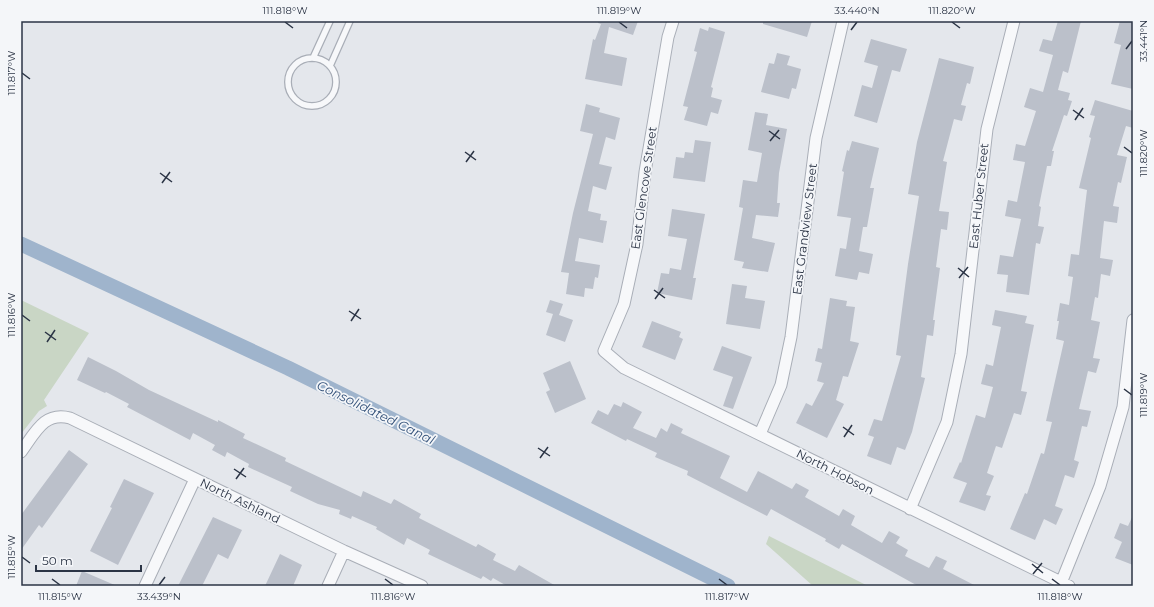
<svg xmlns="http://www.w3.org/2000/svg" width="1154" height="607" font-family="Montserrat,sans-serif">
	<rect width="100%" height="100%" fill="#e4e7ec"/>
	<path fill="#c9d6c5" d="M21,300l68,33 -45,67 3,6 -8,5 -18,23z
		M769,536l99,50h-55l-47,-42z"/>
	<g fill="none" stroke-linecap="round" stroke-linejoin="round">
		<path stroke="#9fb4cc" stroke-width="15" d="M21,244l267,124 440,218"/>
	</g>
	<path fill="#bbc0ca" d="M598,21h40l-5,14 -24,-8 -5,26 23,5 -5,28 -37,-7 8,-40 2,1 6,-16 -3,-1z
		M763,21h49l-5,16 -44,-13z
		M1058,21h23l-13,52 -5,-2 -5,19 12,3 -2,7 4,1 -5,15 -3,-1 -12,36h2l-3,15h-4l-8,40 2,1 -3,19 6,1 -4,17 -4,-1 -7,52 -23,-3 2,-17 -11,-1 3,-19 13,2 8,-38 -16,-3 3,-16 9,2 8,-40 -12,-2 3,-16 9,2 11,-35 -12,-4 6,-19 13,4 10,-37 -14,-4 4,-12 9,2z
		M1120,21h13v68l-22,-5 10,-39 -7,-2z
		M709,27l16,5 -14,55 2,1 -2,9 11,3 -4,14 -7,-2 -4,14 -23,-6 4,-13 -5,-1 14,-54 -3,-1 6,-23 8,3z
		M871,39l36,10 -7,23 -8,-2 -15,53 -23,-7 8,-31 10,3 6,-22 -14,-4z
		M777,53l13,3 -3,9 14,4 -5,20 -4,-1 -3,11 -28,-7 8,-29 5,1z
		M939,58l35,9 -4,17 -3,-1 -6,22 5,1 -4,15 -8,-2 -11,42 4,1 -8,49 10,1 -2,18 -6,-1 -5,38 4,1 -7,52h2l-2,16 -6,-1 -6,42 4,1 -13,54 -7,18 -8,-3 -6,18 -24,-9 7,-19 -6,-2 6,-16 8,2 19,-65 -5,-1 12,-91 11,-68 -11,-2 9,-52z
		M1095,100l38,11v17l-7,-2 -9,29 10,2 -6,26 -3,-1 -5,24 6,1 -2,16 -13,-2 -4,37 13,2 -3,16 -9,-2 -3,24 -3,-1 -4,23 9,2 -7,36 7,1 -4,14 -8,-2 -9,38 12,2 -4,16 -5,-1 -8,34 5,2 -5,16 -9,-3 -10,31 8,3 -7,16 -12,-6 -9,21 -25,-11 15,-36 2,1 14,-41 3,1 8,-32 -6,-1 18,-80 -8,-2 3,-18h-2l3,-18 9,2 4,-28 -5,-1 3,-22 8,1 8,-65 -8,-2 12,-50 -2,-1 6,-21 -5,-1z
		M586,104l14,4 -1,4 21,6 -5,22 -9,-3 -7,27 13,3 -6,23 -13,-4 -5,25 13,3 -1,6 7,1 -4,22 -24,-5 -4,23 25,4 -2,13 -3,-1 -2,12 -8,-1 -1,9 -18,-3 3,-21 -8,-1 12,-59 20,-79 -13,-3z
		M755,112l13,2 -2,11 21,4 -8,44 -2,30h3l-2,14 -22,-2 -4,23 23,5 -7,29 -26,-4 2,-6 -10,-2 9,-52 -4,-1 4,-27 14,2 5,-29 -14,-3z
		M695,140l16,2 -6,40 -32,-4 3,-21 8,1 1,-6 8,1z
		M852,141l27,7 -9,40h4l-7,39h-4l-4,24 14,3 -4,20 -10,-2 -2,8 -22,-4 5,-28 6,1 5,-31 -14,-2 7,-44 -2,-1 5,-21 2,1z
		M672,209l33,5 -12,64h3l-4,22 -35,-7 4,-20 8,1 1,-6 11,2 6,-31 -19,-3z
		M732,284l15,2 -2,12 20,3 -5,28 -34,-5z
		M830,298l17,3 -1,5 9,1 -5,34 9,2 -11,34 -5,-1 -7,24 8,4 -17,34 -31,-15 10,-20 6,3 12,-23 -7,-2 5,-18 -7,-2 3,-13 4,1z
		M550,300l13,4 -4,11 14,5 -8,22 -19,-7 7,-21 -7,-2z
		M995,310l32,6 -2,7 9,2 -13,66 6,1 -6,23 -7,-2 -12,35 -6,-2 -9,27 7,3 -8,19 5,1 -6,15 -26,-9 8,-19 -14,-5 7,-16 1,1 15,-48 9,3 8,-31 -12,-3 5,-20 7,2 8,-39 -9,-2z
		M652,321l29,11 -2,5 4,2 -8,21 -33,-13z
		M722,346l30,11 -19,52 -10,-3 10,-29 -20,-7z
		M88,357l28,14 33,19 69,32v-2l27,14 -2,4 43,20 -1,3 76,36 2,-6 28,13 3,-5 27,15 -2,4 57,29 2,-3 18,10 -3,6 22,11 4,-6 37,21h-49l-14,-8 -2,3 -8,-5 -2,3 -53,-25 2,-4 -23,-12 -3,7 -28,-16 1,-2 -25,-11 -1,3 -12,-5 1,-4 -22,-6 -28,-13 2,-4 -44,-20 1,-3 -22,-12 -2,5 -13,-7 3,-5 -22,-12 -3,7 -63,-33 2,-3 -23,-12 -1,1 -28,-13z
		M570,361l16,38 -31,14 -9,-21 4,-2 -7,-17z
		M623,402l19,10 -9,16 23,10 5,-10 6,4 4,-9 12,6 -2,4 49,23 -10,22 27,14 11,-21 34,18 4,-6 13,7 -4,7 34,19 4,-7 12,7 -4,9 31,18 7,-12 11,6 -4,6 12,7 -3,6 24,12 7,-12 11,5 -4,8 33,17h-58l-76,-42 -3,5 -14,-8 1,-2 -55,-30 -4,7 -80,-41 1,-4 -33,-14 2,-4 -30,-14 -1,2 -35,-18 7,-13 10,5 6,-11 7,3z
		M69,450l19,14 -46,64 -3,-3 -18,25v-35z
		M124,479l30,14 -36,72 -28,-14 22,-43 -2,-1z
		M1133,515v50l-18,-7 7,-16 -8,-4 6,-15 8,3z
		M213,517l29,13 -14,29 -10,-5 -16,32h-24z
		M280,554l22,11 -9,21h-28z
		M82,571l35,15h-41z"/>
	<g fill="none" stroke-linecap="round" stroke-linejoin="round">
		<g stroke="#a9aeb7" stroke-width="8">
			<path id="lane" d="M313,58l17,-37
				M288 82a24 24 0 1 1 48 0a24 24 0 1 1-48 0Z
				M330,66l20,-45"/>
		</g>
		<g stroke="#a9aeb7" stroke-width="13">
			<path id="street" d="M673,21l-5,16 -23,135 -8,72 -13,60 -20,47 20,17 445,218
				M760,434l21,-49 10,-48 25,-199 27,-117
				M21,452c14,-19 23,-41 49,-34l274,133 78,35
				M910,509l37,-87 14,-68 26,-225 27,-108
				M1061,583l39,-97 23,-79 10,-87
				M145,586l50,-107
				M328,586l16,-35"/>
		</g>
		<use href="#lane" stroke="#f7f8fa" stroke-width="5.5"/>
		<use href="#street" stroke="#f7f8fa" stroke-width="11"/>
	</g>
	<path fill="none" stroke="#2b3445" stroke-width="1.5" d="M285,22l8,6M619,22l8,6M952,22l8,6M851,30l6,-8M1126,49l6,-8M22,73l8,6M1073,110l11,8M1075,120l8,-12M769,131l11,8M770,141l9,-11M1124,147l8,6M465,152l11,8M466,162l8,-11M160,173l12,9M162,183l8,-11M958,268l11,9M959,278l9,-11M654,290l11,8M655,299l8,-11M349,311l12,8M22,315l8,6M351,321l8,-12M45,332l11,8M47,342l8,-12M1124,389l8,6M843,427l11,8M844,437l8,-12M538,448l12,8M540,458l8,-11M234,469l12,8M236,479l8,-11M22,557l8,6M1032,564l11,9M1033,574l9,-11M52,579l8,6M385,579l8,6M719,579l8,6M1052,579l8,6M159,585l6,-8"/>
	<g text-anchor="middle" stroke-width="3.5" stroke-linejoin="round" paint-order="stroke">
		<g font-size="12" fill="#2b3445" stroke="#f4f6f9">
			<text transform="translate(644 188) rotate(-82)" y="4">East Glencove Street</text>
			<text transform="translate(979 196) rotate(-84)" y="4">East Huber Street</text>
			<text transform="translate(805 229) rotate(-83)" y="4">East Grandview Street</text>
			<text transform="translate(835 472) rotate(27)" y="4">North Hobson</text>
			<text transform="translate(240 501) rotate(26)" y="4">North Ashland</text>
		</g>
		<g font-size="13" font-style="italic" fill="#34527a" stroke="#f4f6f9">
			<text transform="translate(376 412) rotate(26)" y="5">Consolidated Canal</text>
		</g>
	</g>
	<rect width="1154" height="607" fill="none" stroke="#f4f6f9" stroke-width="44"/>
	<path d="M36 565v6h105v-6" fill="none" stroke="#2b3445" stroke-width="2"/>
	<text x="42" y="565" font-size="12" fill="#2b3445" stroke="#f4f6f9" stroke-width="3" paint-order="stroke">50 m</text>
	<rect x="22" y="22" width="1110" height="563" fill="none" stroke="#2b3445" stroke-width="1.5"/>
	<g font-size="10" text-anchor="middle" fill="#2b3445">
		<text x="285" y="14">111.818°W</text>
		<text x="619" y="14">111.819°W</text>
		<text x="857" y="14">33.440°N</text>
		<text x="952" y="14">111.820°W</text>
		<text transform="translate(1143 41) rotate(-90)" y="4">33.441°N</text>
		<text transform="translate(11 73) rotate(-90)" y="4">111.817°W</text>
		<text transform="translate(1143 153) rotate(-90)" y="4">111.820°W</text>
		<text transform="translate(11 315) rotate(-90)" y="4">111.816°W</text>
		<text transform="translate(1143 395) rotate(-90)" y="4">111.819°W</text>
		<text transform="translate(11 557) rotate(-90)" y="4">111.815°W</text>
		<text x="60" y="600">111.815°W</text>
		<text x="159" y="600">33.439°N</text>
		<text x="393" y="600">111.816°W</text>
		<text x="727" y="600">111.817°W</text>
		<text x="1060" y="600">111.818°W</text>
	</g>
</svg>
